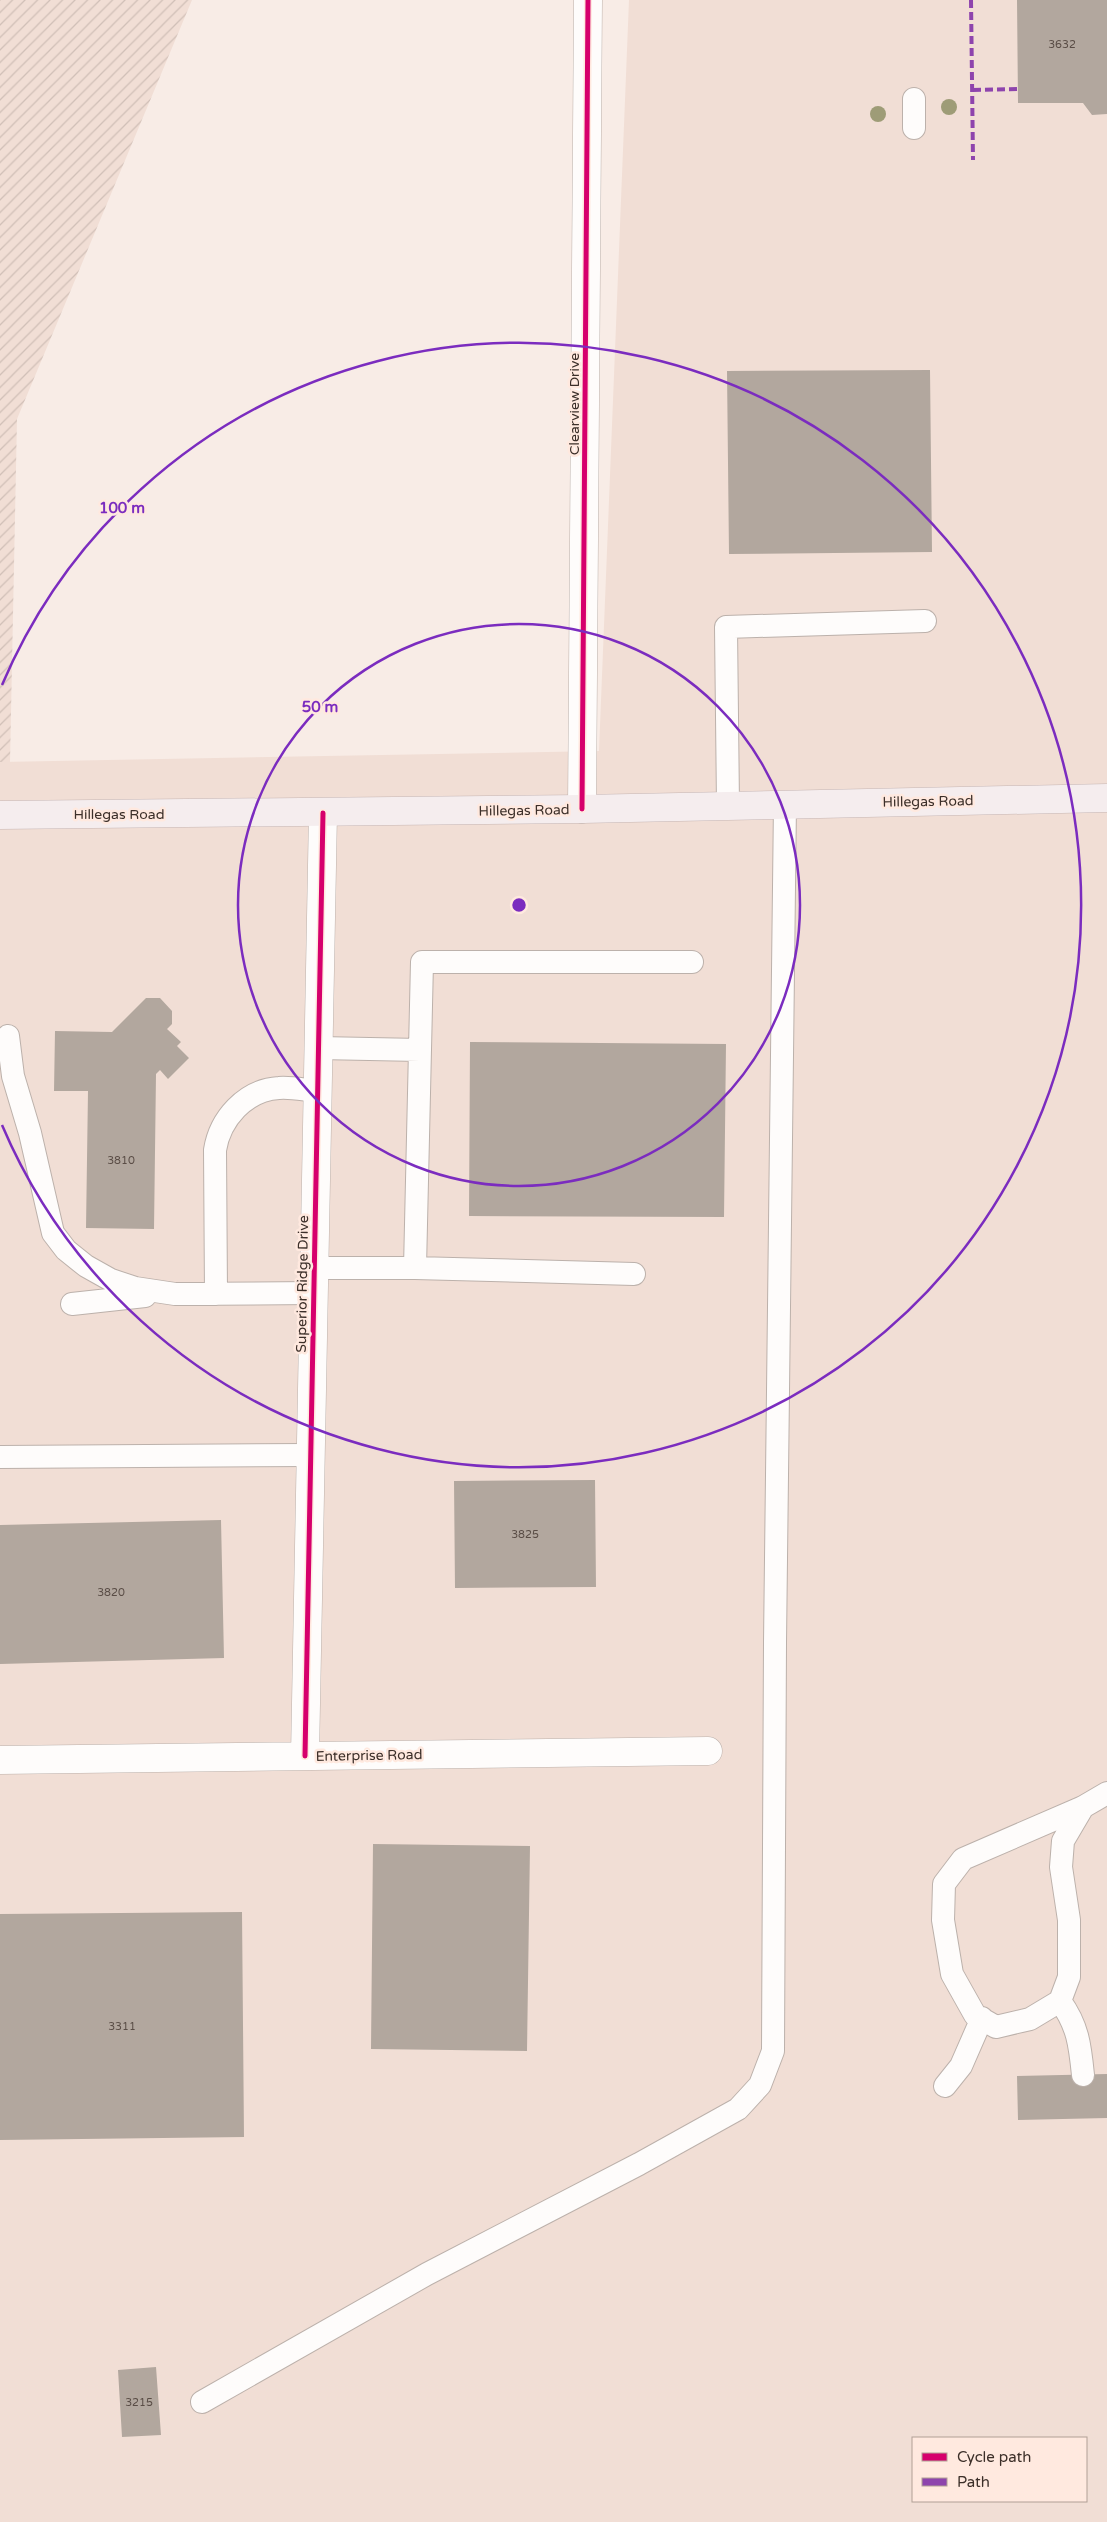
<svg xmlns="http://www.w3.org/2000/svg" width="1107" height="2522" font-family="'Varela Round',sans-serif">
	<defs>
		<pattern id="industrial-furrows" width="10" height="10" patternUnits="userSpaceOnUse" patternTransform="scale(1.25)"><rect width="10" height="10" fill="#f1ded5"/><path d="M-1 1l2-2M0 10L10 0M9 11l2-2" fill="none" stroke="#d0bfb7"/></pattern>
	</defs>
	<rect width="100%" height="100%" fill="#f8ece6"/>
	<path fill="#f1ded5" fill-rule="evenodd" d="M629,0h478v2522h-1107v-1760l599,-11zM913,2438h173v63h-173z"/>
	<path fill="url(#industrial-furrows)" d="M0,0h192l-175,419 -7,343h-10z"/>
	<path fill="#b2a79e" d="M1017,0h90v114l-15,1 -9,-12h-65z
		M930,370l2,182 -203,2 -2,-183z
		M146,998h14l12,13v13l-5,5 14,13 -4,4 12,12 -21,21 -8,-9 -4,4 -2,155 -68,-1 2,-137h-34l1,-60 57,1z
		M470,1042l256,2 -2,173 -255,-1z
		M595,1480l1,107 -141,1 -1,-107z
		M221,1520l3,138 -224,6v-139z
		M373,1844l157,2 -3,205 -156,-2z
		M242,1912l2,225 -244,3v-226z
		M1107,2074v44l-89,2 -1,-44z
		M156,2367l5,68 -39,2 -4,-67z"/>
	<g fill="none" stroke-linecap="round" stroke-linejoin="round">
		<g stroke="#bcb1ab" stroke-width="24">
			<path id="lane" d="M914,99v29
				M728,805l-2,-178 199,-6
				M8,1036l5,40 17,57 23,100 13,17 20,16 25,14 24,8 40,6 139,-1
				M319,1048l101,2
				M314,1268h101
				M634,1274l-219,-6 7,-306h270
				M216,1294l-1,-144c5,-31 30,-60 64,-62 12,-1 26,2 38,3
				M72,1304l73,-8
				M0,1457l310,-2
				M1083,1807l-20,34 -2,26 8,53v57l-9,24 -30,18 -34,8 -21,-12 -23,-41 -9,-54 1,-36 19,-25 120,-52 24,-14
				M1060,2001c18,25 20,44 23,74
				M945,2086l16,-20 21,-48
				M202,2402l225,-128 212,-110 99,-55 22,-24 13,-34 2,-408 10,-840"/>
		</g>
		<g stroke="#bcb1ab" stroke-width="29">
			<path id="street" d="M582,809l6,-809
				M305,1756l18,-943
				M0,1760l708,-9"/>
		</g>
		<g stroke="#c6b6b4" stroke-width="29">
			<path id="primary" d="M0,815l582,-6 525,-11"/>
		</g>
		<use href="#lane" stroke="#fefcfb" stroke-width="22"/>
		<use href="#street" stroke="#fefcfb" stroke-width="28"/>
		<use href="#primary" stroke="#f5edee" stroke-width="28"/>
		<path stroke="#8e44ad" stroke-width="4" stroke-dasharray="8 4" stroke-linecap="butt" d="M971,0l2,160
			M973,90l45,-1"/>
		<g stroke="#ffe9df" stroke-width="8">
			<path id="cycleway" d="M582,809l6,-809
				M305,1756l18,-943"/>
		</g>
		<use href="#cycleway" stroke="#d6006c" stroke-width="5"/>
	</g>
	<g fill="#9e9c77">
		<circle cx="949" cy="107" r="8"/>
		<circle cx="878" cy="114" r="8"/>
	</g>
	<g fill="none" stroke="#7b2cbf" stroke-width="2.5">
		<circle cx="519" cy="905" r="281"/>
		<path d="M2 685A562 562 0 1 1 2 1125"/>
	</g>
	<g text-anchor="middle" stroke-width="5" stroke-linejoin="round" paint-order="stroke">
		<g font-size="11" fill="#5a4d46">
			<text x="1062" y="48">3632</text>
			<text x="121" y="1164">3810</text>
			<text x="525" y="1538">3825</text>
			<text x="111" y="1596">3820</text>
			<text x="122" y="2030">3311</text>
			<text x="139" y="2406">3215</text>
		</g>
		<g font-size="14" fill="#3c2f29" stroke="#ffe9df">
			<text transform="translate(574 404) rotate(-90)" y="5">Clearview Drive</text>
			<text transform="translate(928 801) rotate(-1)" y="5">Hillegas Road</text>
			<text transform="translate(524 810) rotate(-1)" y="5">Hillegas Road</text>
			<text x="119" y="819">Hillegas Road</text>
			<text transform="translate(302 1284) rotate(-89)" y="5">Superior Ridge Drive</text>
			<text transform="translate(369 1755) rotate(-1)" y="5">Enterprise Road</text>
		</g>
	</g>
	<circle cx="519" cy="905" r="8" fill="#7b2cbf" stroke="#ffe9df" stroke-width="2.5"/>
	<g font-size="15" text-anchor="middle" font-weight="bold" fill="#7b2cbf" stroke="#ffe9df" stroke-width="5" stroke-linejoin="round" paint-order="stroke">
		<text x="122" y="513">100 m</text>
		<text x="320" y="712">50 m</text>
	</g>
	<rect x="912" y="2437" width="175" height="65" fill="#ffe9df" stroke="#b19f96"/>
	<rect x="922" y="2453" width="25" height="8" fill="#d6006c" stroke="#b19f96"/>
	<text x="957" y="2462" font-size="15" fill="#3c2f29">Cycle path</text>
	<rect x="922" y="2478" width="25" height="8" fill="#8e44ad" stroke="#b19f96"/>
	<text x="957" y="2487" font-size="15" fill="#3c2f29">Path</text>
</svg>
